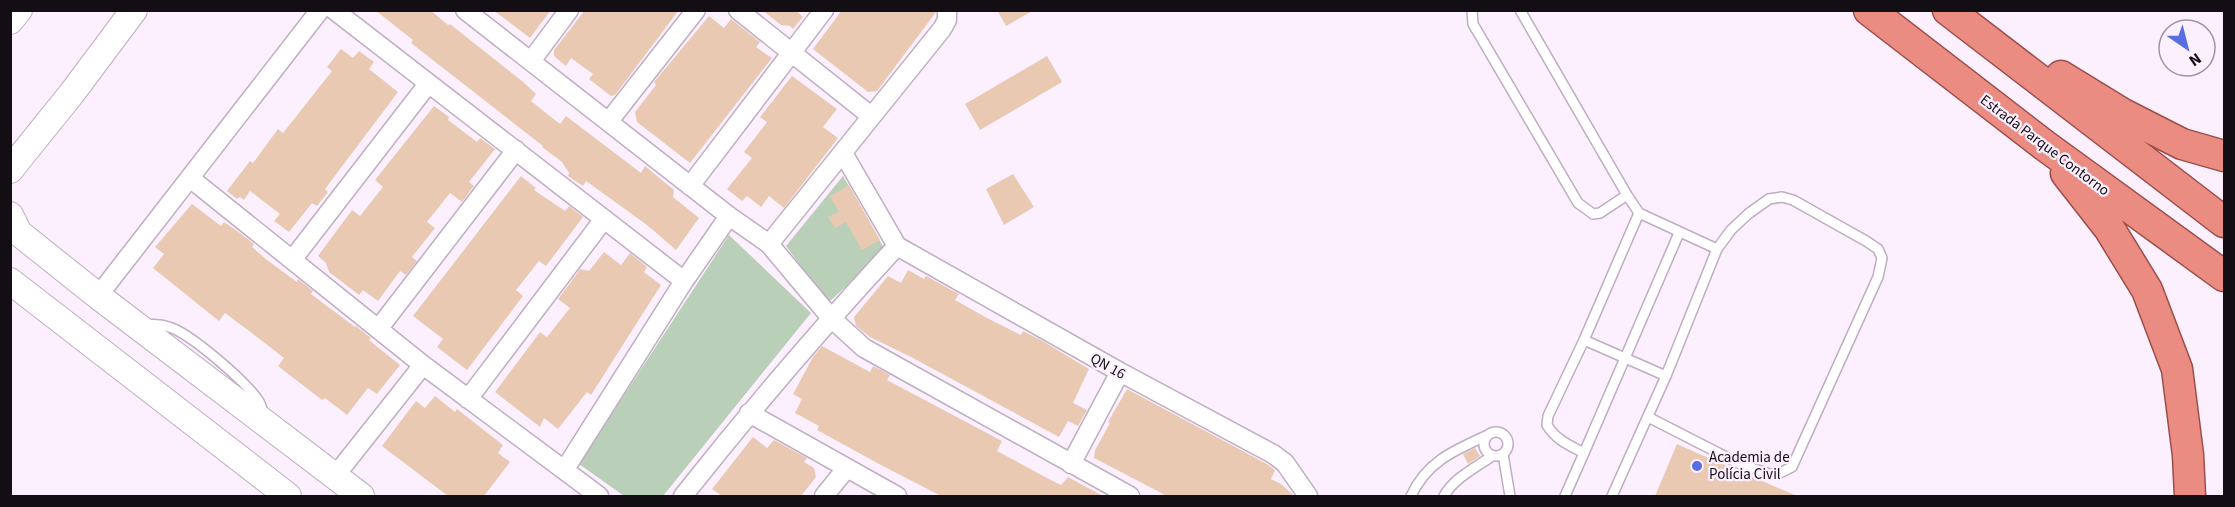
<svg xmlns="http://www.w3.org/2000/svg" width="2235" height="507" font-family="'Source Sans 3',sans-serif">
	<rect width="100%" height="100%" fill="#fcf0fe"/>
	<path fill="#b9cfb8" d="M843,176l42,74 -57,53 -42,-57z
		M729,235l82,78 -148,183h-39l-45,-32z"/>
	<path fill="#eac9b3" d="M375,10h55l18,15 2,-1 72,57 14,13 -5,7 29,23 6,-8 75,57 4,-7 29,24 -1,7 26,21 -23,32 -29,-25 -61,-44 -3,5 -15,-10 1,-3 -7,-11 -20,-15 1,-1 -132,-103 2,-3z
		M493,10h58l-21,28z
		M585,10h94l-64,85 -4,1 -22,-17 4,-5 -22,-16 -5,8 -12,-10v-6z
		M762,10h34l7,7 -10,12 -3,-3 -9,-1z
		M842,10h94v2l-59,79 -9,1 -55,-43z
		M997,10h37l-28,16z
		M709,16l15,12 7,-9 29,23 -4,5 16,11 -82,105 -53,-41 -2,-10 21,-27 -2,-3z
		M341,49l12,9 6,-7 15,11 -5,7 29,23 -73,97 3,3 -11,14 -5,-3 -23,29 -15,-11 6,-7 -30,-23 -6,9 -4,-3 -3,2 -10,-8 23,-30 3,2 25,-34 5,4 49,-62 -5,-4z
		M1047,56l15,26 -82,48 -15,-26z
		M792,76l45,33 -14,18 15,11 -54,70 -15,-12 -8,11 -14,-11 -5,5 -15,-12 25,-31 -8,-6 23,-30 -7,-5z
		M434,106l15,11 -1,3 29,22 3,-4 15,11 -26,33 5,4 -12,16 -12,-9 -23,29 8,6 -23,29 5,4 -11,14 -6,-4 -22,30 -15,-11 -4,5 -30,-23 -3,-9 -8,-7 34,-46 8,6 23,-29 -8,-7z
		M1013,174l21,33 -30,18 -18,-36z
		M521,176l15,12 -2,2 31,21 4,-5 14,11 -37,49 -7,-5 -23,29 7,6 -56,74 -30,-23 6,-8 -30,-23z
		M849,185l31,55 -18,10 -16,-28 -11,6 -7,-11 11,-5 -9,-16z
		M192,204l29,22 3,-4 16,11 14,11 -2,3 15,13 30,22 1,-3 15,12 -2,3 44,33 1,-1 15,12 -2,2 31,25 -23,29 -9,-6 -21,27 -22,-17 -3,2 -44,-34 6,-8 -31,-24 -28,-21 -6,8 -66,-53 11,-14 -9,-7z
		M604,252l17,13 9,-12 17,14 -3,5 17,13 -70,110 -4,-3 -29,37 -14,-11 -4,9 -45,-35 45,-60 7,5 23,-29 -12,-9 18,-24 4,-6 9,2z
		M908,270l16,9 2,-3 33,18 -4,6 32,18 34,17 2,-4 16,8 50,30 -16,34 14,7 -9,16 -10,-5 -9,16 -146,-79 -43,-21 -14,-11 -2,-9 34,-41 13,7z
		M822,346l48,26 3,-6 17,9 -3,5 115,61 -5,10 50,27 14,7 7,-8 35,19h-162l-62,-32 -62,-34 2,-4 -24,-13 7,-14 -9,-5 20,-37z
		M1127,389l140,75 8,6 -4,9 10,5 13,12h-127l-73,-38 1,-8 15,-27 -2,-1z
		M435,396l20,16 2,-3 46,36 -5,8 12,9 -26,34h-36l-66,-50 34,-45 9,7z
		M753,437l14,11 7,-8 33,18 -3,4 10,6 2,9 -15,19h-79l-10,-7z
		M1677,444l27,12 93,40h-142z
		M1475,448l5,8 -12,8 -5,-10z"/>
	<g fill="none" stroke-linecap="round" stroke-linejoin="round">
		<g stroke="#bfadc3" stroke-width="12">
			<path id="service" d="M1472,10l1,14 105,179 15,11 7,-1 27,-18 -107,-185
				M1627,195l12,18
				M146,325c7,-1 15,-1 23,2 21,6 76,54 89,73 3,4 4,9 5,13
				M1584,340l82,36
				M1484 444a12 12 0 1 1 24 0a12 12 0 1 1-24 0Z
				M1584,453l95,-220
				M1503,454l7,42
				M1411,496c16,-35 44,-46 77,-61
				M1444,496c10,-18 31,-28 48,-40
				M1565,496l19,-43c-15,-8 -28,-13 -37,-28l1,-9 36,-76 55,-127 78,36
				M1612,496l54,-120 51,-127 14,-19 17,-16 21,-15 13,-2 11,3 73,41 12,8 4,9 -4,19 -86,190 -14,7h-9l-29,-10 -92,-47"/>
		</g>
		<g stroke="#bfadc3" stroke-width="21">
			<path id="minor" d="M334,10l350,271
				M465,10l264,206 40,28 62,74 33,30 266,148
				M738,10l133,106
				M531,61l38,-51
				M609,121l87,-111
				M843,153l54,93
				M190,178l233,187 176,131
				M690,186l134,-176
				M769,244l173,-215 5,-9v-10
				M897,246l223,126 153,82 12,9 23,33
				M292,260l136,-176
				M98,296l222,-286
				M379,328l137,-178
				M468,399l136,-180
				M749,413l148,83
				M1071,464l49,-92
				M565,469l119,-188 45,-65
				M335,476l88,-111
				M683,496c68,-86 139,-169 214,-250
				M824,496l22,-27"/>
		</g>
		<g stroke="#bfadc3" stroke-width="28">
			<path id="secondary" d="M10,21l9,-11
				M10,170l62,-77 62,-83
				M10,215l9,18 79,63 263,200
				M10,281l278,215"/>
		</g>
		<g stroke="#9c4d48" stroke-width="33">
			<path id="trunk" d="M1869,10l175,135 180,131
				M1948,10l276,212
				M2061,76l62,38 59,30 42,12
				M2066,173l43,55 38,62 30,79 11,86 2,41"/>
		</g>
		<use href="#service" stroke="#fff" stroke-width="9"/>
		<use href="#minor" stroke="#fff" stroke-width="18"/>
		<use href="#secondary" stroke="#fff" stroke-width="26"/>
		<use href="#trunk" stroke="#eb8c83" stroke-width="30"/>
	</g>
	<circle fill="#596de4" stroke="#fcf0fe" stroke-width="2" cx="1697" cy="466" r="6"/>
	<g text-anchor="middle" stroke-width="4.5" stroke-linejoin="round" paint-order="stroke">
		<g font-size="15" fill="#130d14" stroke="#fcf0fe">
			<text transform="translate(2045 145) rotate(37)" y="5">Estrada Parque Contorno</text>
			<text transform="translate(1108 366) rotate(29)" y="5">QN 16</text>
		</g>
		<g font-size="15" fill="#130d14" stroke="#fcf0fe" text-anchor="start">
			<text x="1709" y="462">Academia de<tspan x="1709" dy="17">Polícia Civil</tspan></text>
		</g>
	</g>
	<rect width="2235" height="507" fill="none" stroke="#130d14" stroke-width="24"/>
	<g transform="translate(2187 48) rotate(145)"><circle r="28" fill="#fcf0fe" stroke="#9f95a0" stroke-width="1.5"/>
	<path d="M0-4.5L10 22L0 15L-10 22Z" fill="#596de4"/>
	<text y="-9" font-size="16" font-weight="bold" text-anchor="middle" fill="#130d14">N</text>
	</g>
</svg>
